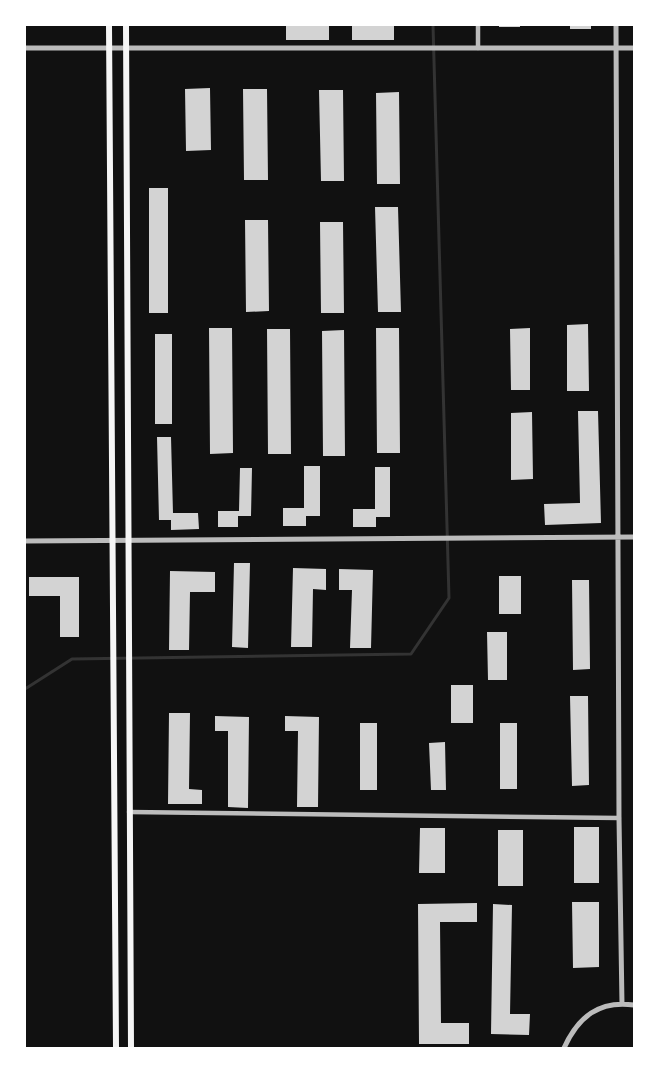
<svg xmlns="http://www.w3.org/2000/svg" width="659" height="1073" font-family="Overpass,sans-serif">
	<rect width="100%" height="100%" fill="#111"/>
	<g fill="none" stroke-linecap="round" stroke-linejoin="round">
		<path stroke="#333" stroke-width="3" d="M25,689l47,-30 339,-5 38,-56 -16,-573"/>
	</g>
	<path fill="#d3d3d3" d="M286,25h43v15h-43z
		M352,25h42v15h-42z
		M499,25h21v2h-21z
		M570,25h21v4h-21z
		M210,88l1,62 -25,1 -1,-62z
		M243,89h24l1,91h-24z
		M319,90h24l1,91h-23z
		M399,92l1,92h-23l-1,-91z
		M149,188h19v125h-19z
		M375,207h23l3,105h-23z
		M245,220h23l1,91 -23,1z
		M320,222h23l1,91h-23z
		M588,324l1,67h-22v-66z
		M209,328h23l1,125 -23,1z
		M376,328h23l1,125h-23z
		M530,328v62h-19l-1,-61z
		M267,329h23l1,125h-23z
		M344,330l1,126h-22l-1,-125z
		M155,334h17v90h-17z
		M578,411h20l3,112 -56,2 -1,-21 36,-1z
		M532,412l1,67 -22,1v-67z
		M157,437h14l2,76h25l1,16 -28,1v-10h-12z
		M304,466h16v50h-14v10h-23v-18h21z
		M375,467h15v50h-14v10h-23v-18h22z
		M240,468h12l-1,48h-13v11h-20v-16h21z
		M234,563h16l-2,85 -16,-1z
		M293,568l33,1v21l-13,-1 -1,58h-21z
		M339,569l34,1 -2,78h-21l2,-58h-13z
		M170,571l45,1v20h-25l-1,58h-20z
		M499,576h22v38h-22z
		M29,577h50v60h-19v-41h-31z
		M572,580h17l1,89 -17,1z
		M487,632h20v48h-19z
		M451,685h22v38h-22z
		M570,696h18l1,89 -17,1z
		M169,713h21l-1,76 13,1v14h-34z
		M215,716l34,1 -1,91 -20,-1v-76h-13z
		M285,716l34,1 -1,90h-21l1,-76h-13z
		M360,723h17v67h-17z
		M500,723h17v66h-17z
		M445,742l1,48h-15l-2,-47z
		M574,827h25v56h-25z
		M420,828h25v45h-26z
		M498,830h25v56h-25z
		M572,902h27v65l-26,1z
		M477,903v19h-37l1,101h28v21h-50l-1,-140z
		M493,904l19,1 -2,109h20l-1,21 -38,-1z"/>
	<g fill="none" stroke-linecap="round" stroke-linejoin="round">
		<path stroke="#bcbcbc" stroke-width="4.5" d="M478,25v23
			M129,812l490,6"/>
		<path stroke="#bcbcbc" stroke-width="5" d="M616,25l3,793 3,186
			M25,48h609
			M25,541l609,-4
			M564,1048c14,-31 35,-48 70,-43"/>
		<path stroke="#f5f5f5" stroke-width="6" d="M109,25l7,1023
			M126,25l5,1023"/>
	</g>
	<rect width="659" height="1073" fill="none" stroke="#ffffff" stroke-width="52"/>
</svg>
